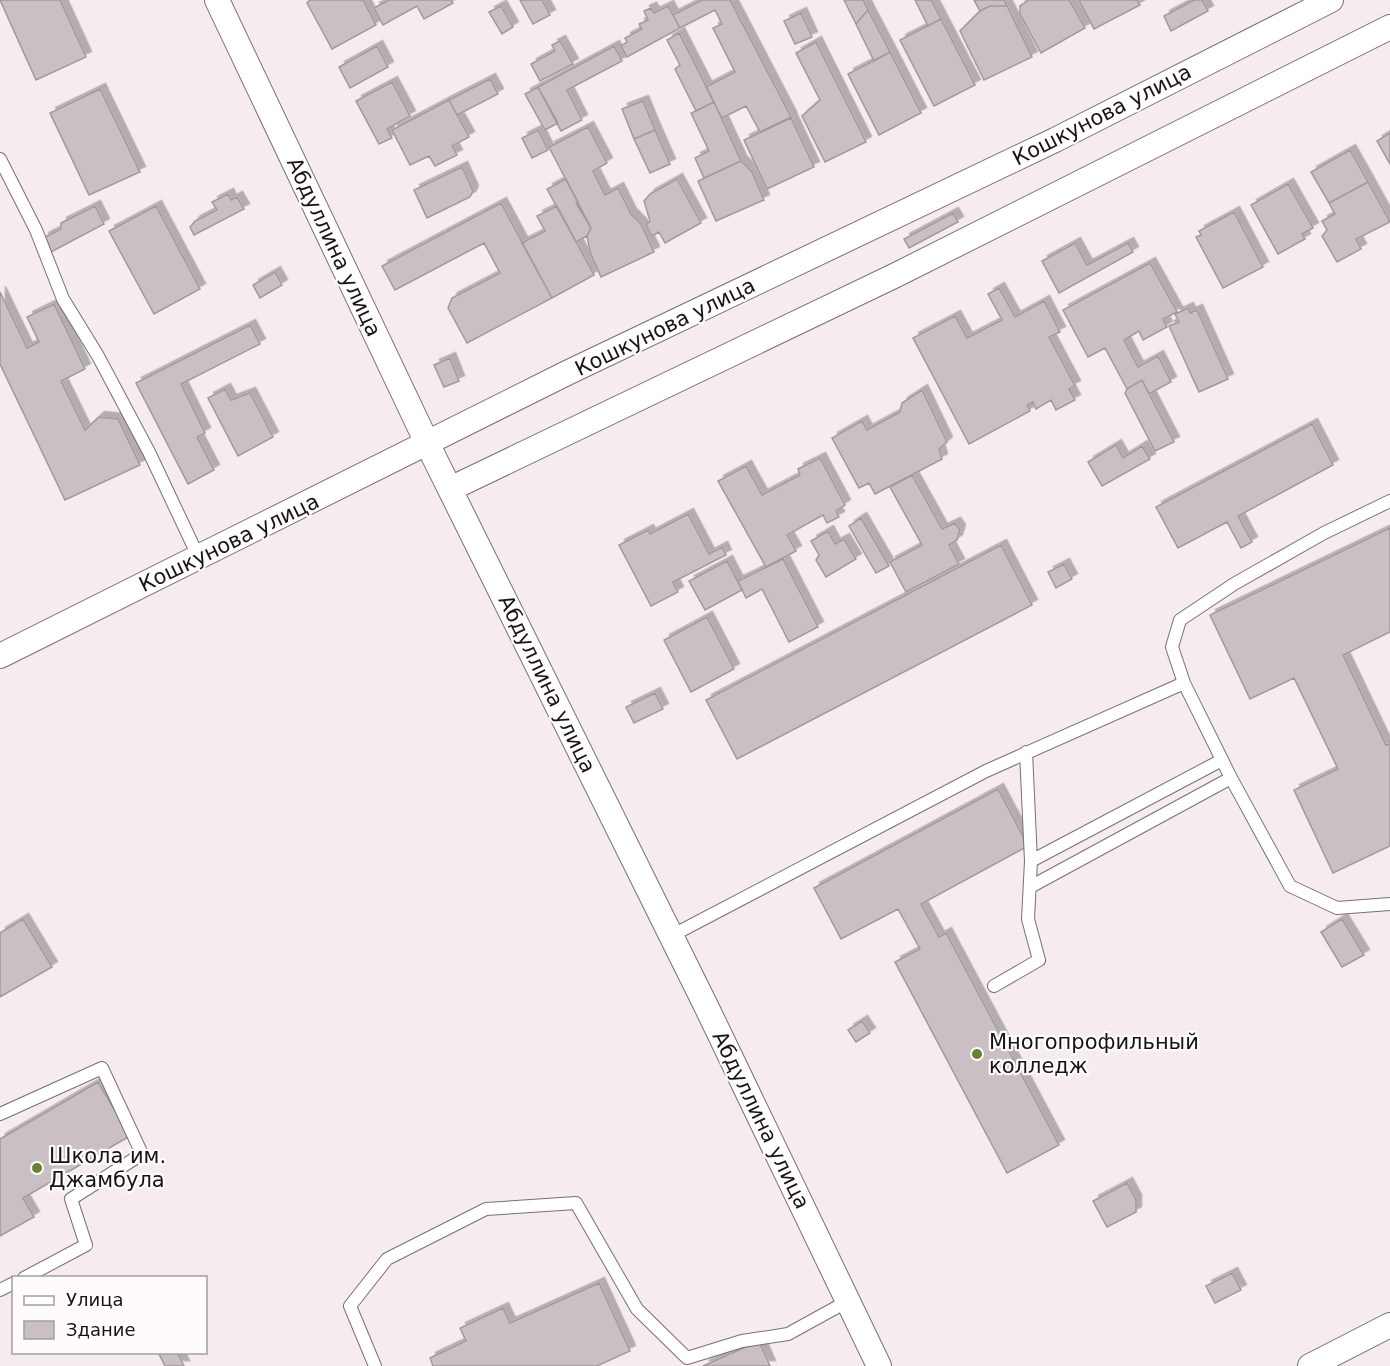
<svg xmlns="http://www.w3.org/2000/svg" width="1390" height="1366" font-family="'DejaVu Sans',sans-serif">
	<defs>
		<filter id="shadow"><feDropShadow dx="5.5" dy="-5.5" stdDeviation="0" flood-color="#0004"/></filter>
	</defs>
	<rect width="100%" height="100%" fill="#f6ecef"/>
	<path fill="#cac0c3" stroke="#a2999b" stroke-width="1.5" filter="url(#shadow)" d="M0,0h60l26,57 -50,23z
		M310,0h53l13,25 -44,24 -25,-46z
		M389,0h62l2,3 -29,16 -7,-13 -34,19 -9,-17z
		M520,0h22l8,15 -17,9z
		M702,0h28l61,117 -31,15 -14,-26 -24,12 -16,-31 29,-15 -22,-44 9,-4 -7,-14 -35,18 -7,-13z
		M844,0h19l5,10 -12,14z
		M915,0h16l10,19 -13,7z
		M974,0h30l3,6h-17l-10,5z
		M1029,0h40l16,28 -44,25 -21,-39v-8z
		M1079,0h58l3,5 -46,24z
		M1194,0h8l6,11 -37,20 -7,-15z
		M501,6l12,21 -11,7 -13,-22z
		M668,6l12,22 -53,29 -6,-11 6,-4 -2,-4 17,-9 -3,-5 9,-4 -4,-9 7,-3 3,5z
		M990,6h17l25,51 -48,23 -24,-49 20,-20z
		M868,10l22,42 -16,9 -18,-37z
		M801,13l11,24 -17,7 -11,-23z
		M941,19l34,66 -41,21 -34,-66z
		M679,33l35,69 -18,9 -21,-42 5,-4 -13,-25z
		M560,41l13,23 -33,17 -9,-17 24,-13 -3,-6z
		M816,42l50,100 -41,20 -23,-46 18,-16 -24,-47z
		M377,46l11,21 -38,21 -11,-21z
		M614,46l8,15 -55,29 15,30 -21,11 -23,-44z
		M890,52l31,61 -42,22 -31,-61z
		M490,79l8,15 -41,21 -8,-15z
		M392,82l18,34 -23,13 5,9 -13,6 -23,-43z
		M538,87l20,36 -13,7 -20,-36z
		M100,89l40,83 -51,23 -39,-82z
		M449,100l20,37 -17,9 5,9 -22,11 -6,-10 -19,9 -18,-35z
		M643,101l12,29 -21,9 -12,-30z
		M714,102l27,59 -37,17 -9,-20 14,-7 -18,-38z
		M791,118l23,49 -47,22 -23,-49z
		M588,127l19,36 -14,8 12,24 13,-7 13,26 10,10 13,28 -53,25 -11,-25 -3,-16 4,-8 -42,-81z
		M538,130l10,20 -16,8 -10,-20z
		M655,130l15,34 -20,9 -16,-34z
		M1390,133v31l-13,-23z
		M1350,150l18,32 -39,21 -18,-31z
		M741,161l11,11 12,28 -48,21 -18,-40z
		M462,167l11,24 -3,6 -43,21 -13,-28z
		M566,179l12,23 -2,1 15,25 -4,8 -11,6 -29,-53z
		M677,179l24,44 -36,20 -6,-11 -7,4 -6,-11 4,-4 -6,-20 6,-7z
		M1368,182l22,40 -34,17 5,10 -24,13 -15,-26 5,-6 -5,-9 13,-7 -6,-11z
		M1288,184l25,44 -11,6 3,5 -27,15 -27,-49z
		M228,194l3,6 6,-3 7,12 -50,26 -4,-8 5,-6 22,-11 -5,-8z
		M501,203l51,95 -85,45 -19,-35 4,-10 48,-25 -16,-30 -89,47 -13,-24z
		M95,206l9,18 -53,28 -8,-14 18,-9v-6z
		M156,206l44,83 -46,25 -45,-83z
		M557,206l37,69 -42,23 -30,-55 23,-12 -8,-15z
		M1234,212l29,55 -40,21 -27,-51 5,-2 -2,-4z
		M953,213l5,9 -49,26 -5,-9z
		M1075,243l12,22 41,-22 5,9 -74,41 -17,-32z
		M1150,263l27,49 -14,7 4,8 -24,13 -4,-9 -15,9 14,27 20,-11 13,26 -22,12 -7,-14 -15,9 -22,-41 -17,9 -25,-47z
		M275,272l7,13 -22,13 -7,-13z
		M999,288l16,29 29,-16 16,31 -11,5 26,49 -6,3 6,11 -19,10 -5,-10 -15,9 -3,-7 -6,3 3,6 -61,33 -56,-106 42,-22 12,22 35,-18 -14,-26z
		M0,292l27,56 12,-6 -12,-25 27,-13 31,65 -24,12 24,49 14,-13 19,2 22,46 -75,35 -65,-136z
		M1188,308l2,5 7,-3 31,69 -29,13 -30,-66 10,-4 -4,-8z
		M250,325l10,19 -79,40 24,49 -8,4 17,33 -26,14 -52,-101z
		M450,358l9,23 -15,6 -10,-22z
		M1142,380l32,62 -19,9 -30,-58 2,-4z
		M225,389l6,11 19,-7 23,44 -35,19 -30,-58z
		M922,390l25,52 -8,7 3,10 -67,35 -6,-11 -10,5 -27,-50 30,-17 5,9 33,-18 2,-9z
		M1312,424l21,41 -95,51 14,26 -11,6 -14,-26 -49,26 -22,-41z
		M1116,445l7,13 19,-12 8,13 -48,27 -14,-24z
		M820,458l25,47 -9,6 3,6 -12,6 -4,-8 -36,20 9,16 -30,16 -48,-86 28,-15 16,29 38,-20 -2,-6z
		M912,475l30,54 13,-6 5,7 -3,10 -8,5 10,19 -53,28 -16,-30 32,-17 -32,-58z
		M688,514l21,40 13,-7 4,8 -53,27 5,10 -27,14 -32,-61 29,-15 2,4z
		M861,518l28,48 -13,7 -27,-47z
		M1390,528v104l-47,23 43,90 4,-1v102l-57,27 -39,-83 44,-21 -44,-91 -44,21 -40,-84z
		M828,531l7,13 9,-5 12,20 -30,18 -10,-17 3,-5 -8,-14z
		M1001,545l31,60 -295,154 -31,-59z
		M783,559l35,68 -29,15 -27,-53 -16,9 -8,-17z
		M727,561l15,29 -37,20 -16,-29z
		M1064,564l8,15 -16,9 -8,-16z
		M707,617l27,52 -43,23 -27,-52z
		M655,693l8,16 -29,14 -8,-16z
		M998,789l30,57 -107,58 18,33 7,-4 113,212 -52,28 -112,-211 25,-13 -22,-40 -57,30 -27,-51z
		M23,919l29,48 -52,30v-64z
		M1342,919l22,36 -22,12 -21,-35z
		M862,1021l8,12 -14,9 -8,-12z
		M98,1082l32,54 -107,62 11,19 -34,19v-97z
		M1127,1183l9,17v12l-29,15 -14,-26z
		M1232,1273l9,17 -26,13 -9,-17z
		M599,1283l31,68 -33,15h-164l-3,-8 36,-17 -6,-13 43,-20 7,15z
		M759,1341l11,25h-67z
		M163,1352h14l7,14h-19l-6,-12z"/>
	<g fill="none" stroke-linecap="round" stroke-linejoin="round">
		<g stroke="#787073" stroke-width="14">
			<path id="lane" d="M0,159l36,71 27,69 35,57 51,96 50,106
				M1184,683l-12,-36 8,-27 54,-36 90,-51 66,-32
				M1026,752l5,109
				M1030,887l201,-109
				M671,936l315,-165 198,-88 47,95 59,108 47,22 53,-4
				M994,986l45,-26 -11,-41 3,-58 191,-101
				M0,1114l102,-46 40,86 -71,45 15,46 -62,33
				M0,1290l14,-7
				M375,1366l-25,-60 37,-47 99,-50 90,-6 61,106 50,49 55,-17 46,-7 60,-33"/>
		</g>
		<g stroke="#787073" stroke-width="26">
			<path id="street" d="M217,0l211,445 279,563 172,358
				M450,489l446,-214 494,-248
				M0,656l567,-283 488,-233 276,-140
				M1310,1366l80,-41"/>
		</g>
		<use href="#lane" stroke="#fff" stroke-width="12"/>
		<use href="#street" stroke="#fff" stroke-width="24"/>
	</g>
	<g fill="#698133" stroke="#fffbfc" stroke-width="2">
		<circle cx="977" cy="1054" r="6"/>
		<circle cx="37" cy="1168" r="6"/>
	</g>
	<g text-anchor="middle" stroke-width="4.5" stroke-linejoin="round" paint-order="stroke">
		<g font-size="21" fill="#171415" stroke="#fffbfc">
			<text transform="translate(1102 115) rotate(-27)" y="7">Кошкунова улица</text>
			<text transform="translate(334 247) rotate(65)" y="7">Абдуллина улица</text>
			<text transform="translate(665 327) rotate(-26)" y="7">Кошкунова улица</text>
			<text transform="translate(229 543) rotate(-26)" y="7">Кошкунова улица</text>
			<text transform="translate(547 684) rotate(64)" y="7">Абдуллина улица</text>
			<text transform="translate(761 1120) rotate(64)" y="7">Абдуллина улица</text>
		</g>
		<g font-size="21" fill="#171415" stroke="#fffbfc" text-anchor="start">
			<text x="989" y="1049">Многопрофильный<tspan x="989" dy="24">колледж</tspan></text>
			<text x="49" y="1163">Школа им.<tspan x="49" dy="24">Джамбула</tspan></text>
		</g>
	</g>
	<rect x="12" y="1276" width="195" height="78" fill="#fffbfc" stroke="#a29fa0" stroke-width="1.5"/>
	<rect x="24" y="1296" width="30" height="9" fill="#ffffff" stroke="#a29fa0" stroke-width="1.5"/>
	<text x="66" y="1306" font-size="18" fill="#171415">Улица</text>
	<rect x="24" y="1321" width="30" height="18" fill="#cac0c3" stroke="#a29fa0" stroke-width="1.5"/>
	<text x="66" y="1336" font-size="18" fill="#171415">Здание</text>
</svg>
